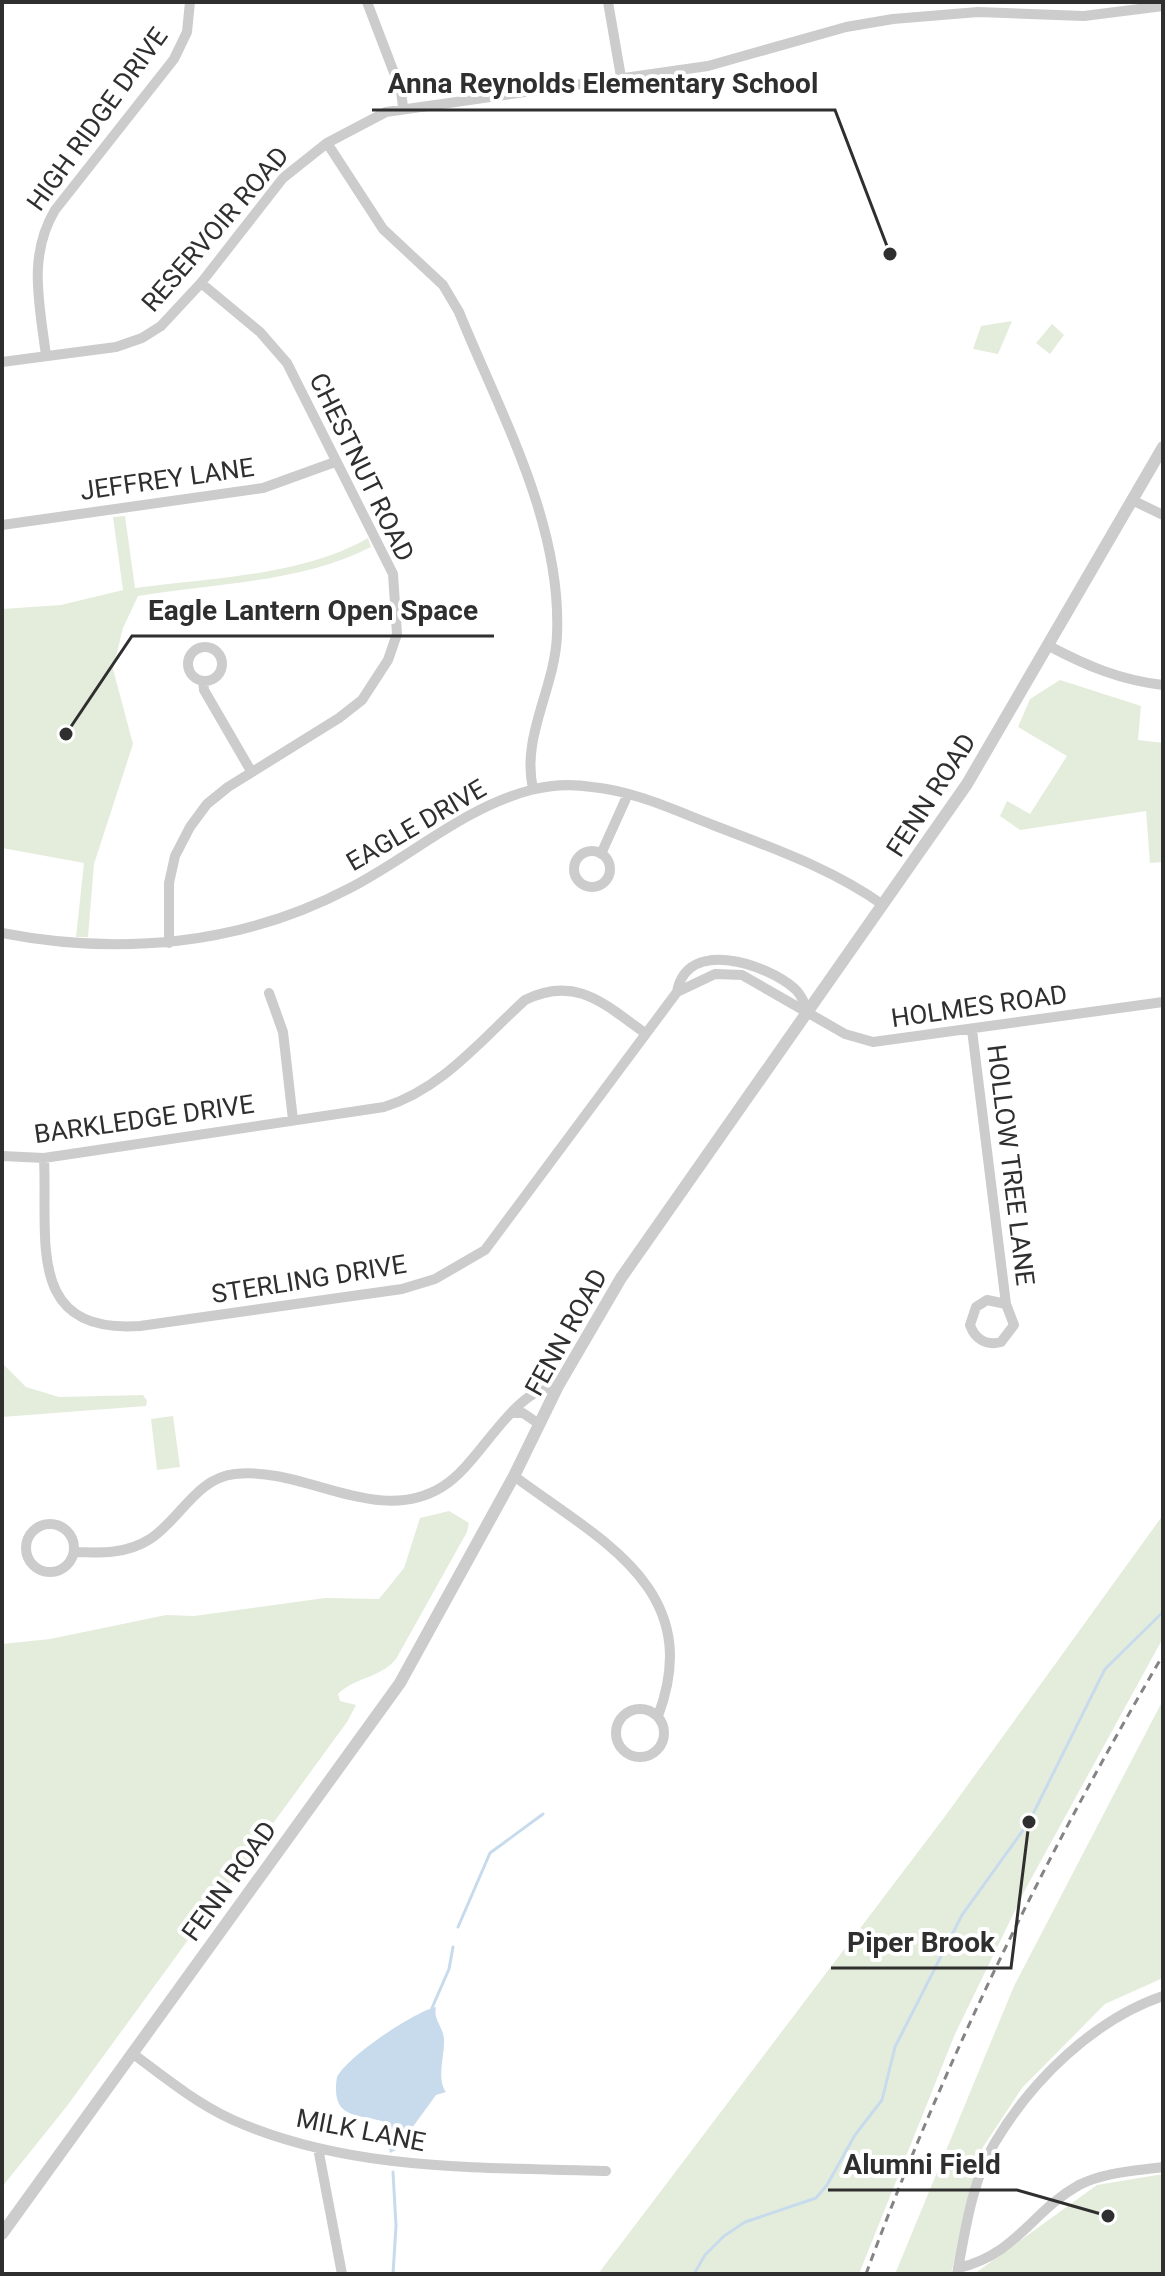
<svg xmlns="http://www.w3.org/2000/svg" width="1165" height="2276" font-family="Roboto,sans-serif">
	<rect width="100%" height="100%" fill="#fff"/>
	<path fill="#e4eddc" d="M1012,321l-14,33 -25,-5 8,-23z
		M1052,324l12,11 -14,19 -14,-11z
		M125,516l10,72c74,-10 168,-12 233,-50l3,9c-71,36 -155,36 -233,49l-15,32 -10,41 20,75 -39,120 -6,73h-12l8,-74 -82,-15v-239l59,-4 62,-15 -10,-73z
		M1060,680l81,26 -3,34 25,3v119l-13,1 -4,-52 -126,19 -20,-14 7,-15 23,13 37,-58 -49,-29 12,-28z
		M2,1363l24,24 33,10 84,-2 4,6 -1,5 -144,11z
		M173,1416l7,51 -23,3 -6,-51z
		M449,1511l20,12 -2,9 -71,127c-15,19 -41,18 -58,35l2,7 16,4 -9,17 -280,384 -65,81v-543l48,-5 116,-24 28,1 131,-18 54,1 25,-31 16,-50z
		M1163,1515v123l-138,252 -70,144 -96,240h-261l348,-459z
		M1163,1700v278l-58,26 -83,84 -39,59 -32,127h-56l119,-288z
		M1163,2174v100h-189l123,-89z"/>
	<path fill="#c8dbed" d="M436,2007c-3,13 7,19 8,32 1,17 -8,39 2,53l-10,3 -40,55 -6,3 -6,-31c-25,-9 -54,-1 -47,-45 11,-21 77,-65 99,-70z"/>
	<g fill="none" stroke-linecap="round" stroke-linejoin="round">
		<path stroke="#c8dbed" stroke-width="3" d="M458,1927l32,-74 53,-39
			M432,2008l17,-39 4,-22
			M393,2274l3,-48 -3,-54
			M694,2274l11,-19 19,-19 21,-14 71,-24 11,-13 28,-50 27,-35 13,-53 67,-132 67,-93 76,-153 58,-57"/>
		<path stroke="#ccc" stroke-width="10" d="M367,2l34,89 2,16
			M608,2l13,75
			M327,143l56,86 60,56 16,27c41,101 103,211 98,323 -2,54 -36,101 -24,154
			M46,356c-6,-51 -19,-99 9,-146l119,-151 13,-27 3,-30
			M2,362l114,-15 26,-9 19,-12 40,-43 82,-105 44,-35 59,-31 322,-46 138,-39 47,-8 85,-7 106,4 79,-10
			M1132,500l31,15
			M2,525l261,-37 72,-26
			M1049,646c38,20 71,34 114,39
			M188 664a17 17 0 1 1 34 0a17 17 0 1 1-34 0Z
			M203,681l1,9 47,81
			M574 869a18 18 0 1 1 36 0a18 18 0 1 1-36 0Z
			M601,854l27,-60
			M2,933c118,23 240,12 348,-45 60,-31 115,-81 181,-98 19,-5 42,-6 61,-3 42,4 82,23 121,38 59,23 118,43 170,80
			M169,943v-60l6,-27 15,-29 17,-23 21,-17 111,-69 23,-18 26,-40 9,-26 -4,-60 -106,-211 -27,-31 -59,-49
			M677,992l38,-18 27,1 103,59 28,8 290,-40
			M269,993l14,39 10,88
			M972,1030l34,274 8,21 -13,17c-15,4 -26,-3 -31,-17l6,-18 11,-7 19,4
			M2,1156l42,2 340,-51c58,-18 96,-66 141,-107 51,-25 79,4 120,33
			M44,1158c4,82 -19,176 96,168l262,-37 33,-10 50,-29 192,-258c10,-55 90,-28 118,-3 6,5 9,14 13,21
			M513,1413h10l16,11
			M514,1476c86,64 192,113 144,240
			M26 1548a24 24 0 1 1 48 0a24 24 0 1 1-48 0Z
			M74,1552c27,1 53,2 76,-13 30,-19 46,-61 85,-65 69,-8 142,53 207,13 39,-23 69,-99 116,-101
			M616 1733a24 24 0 1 1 48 0a24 24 0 1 1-48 0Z
			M132,2053c32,24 64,50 101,67 118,52 247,47 373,51
			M318,2148l24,126
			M958,2268c58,-13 74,-57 121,-83 25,-13 56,-14 84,-18
			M957,2274c8,-42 15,-93 37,-130 37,-63 99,-124 169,-148"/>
		<path stroke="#ccc" stroke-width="12" d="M2,2234l398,-551 114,-207 44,-90 63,-108 346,-494 196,-337"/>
		<path stroke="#848484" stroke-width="3" stroke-dasharray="8 6" stroke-linecap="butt" d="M866,2274c79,-215 181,-422 297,-619"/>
	</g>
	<g text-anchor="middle" stroke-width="8" stroke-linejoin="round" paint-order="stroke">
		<g font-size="26" fill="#2f2f2f" stroke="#fff">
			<text transform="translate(97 119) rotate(-54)" y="9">HIGH RIDGE DRIVE</text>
			<text transform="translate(215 229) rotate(-49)" y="9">RESERVOIR ROAD</text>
			<text transform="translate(362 467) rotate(64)" y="9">CHESTNUT ROAD</text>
			<text transform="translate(167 479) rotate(-8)" y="9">JEFFREY LANE</text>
			<text transform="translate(931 795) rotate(-57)" y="9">FENN ROAD</text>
			<text transform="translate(416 825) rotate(-30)" y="9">EAGLE DRIVE</text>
			<text transform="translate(979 1006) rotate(-8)" y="9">HOLMES ROAD</text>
			<text transform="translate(144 1119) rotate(-8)" y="9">BARKLEDGE DRIVE</text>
			<text transform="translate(1011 1165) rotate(83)" y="9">HOLLOW TREE LANE</text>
			<text transform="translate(309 1279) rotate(-9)" y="9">STERLING DRIVE</text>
			<text transform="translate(566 1332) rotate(-61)" y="9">FENN ROAD</text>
			<text transform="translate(229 1881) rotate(-54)" y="9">FENN ROAD</text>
			<text transform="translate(361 2130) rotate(11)" y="9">MILK LANE</text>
		</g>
	</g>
	<path fill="none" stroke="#2f2f2f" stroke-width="3" d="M890 254L835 110H372M66 734L132 636H494M1029 1822L1011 1968H831M1108 2216L1017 2190H828"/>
	<g fill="#2f2f2f" stroke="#fff" stroke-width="3">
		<circle cx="890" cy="254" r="8"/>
		<circle cx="66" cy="734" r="8"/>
		<circle cx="1029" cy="1822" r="8"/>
		<circle cx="1108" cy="2216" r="8"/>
	</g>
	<g font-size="28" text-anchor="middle" font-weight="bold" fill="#2f2f2f" stroke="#fff" stroke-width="8" stroke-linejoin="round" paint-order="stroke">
		<text x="603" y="93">Anna Reynolds Elementary School</text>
		<text x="313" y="620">Eagle Lantern Open Space</text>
		<text x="921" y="1952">Piper Brook</text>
		<text x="922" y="2174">Alumni Field</text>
	</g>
	<rect width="1165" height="2276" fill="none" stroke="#2f2f2f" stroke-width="8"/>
</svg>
